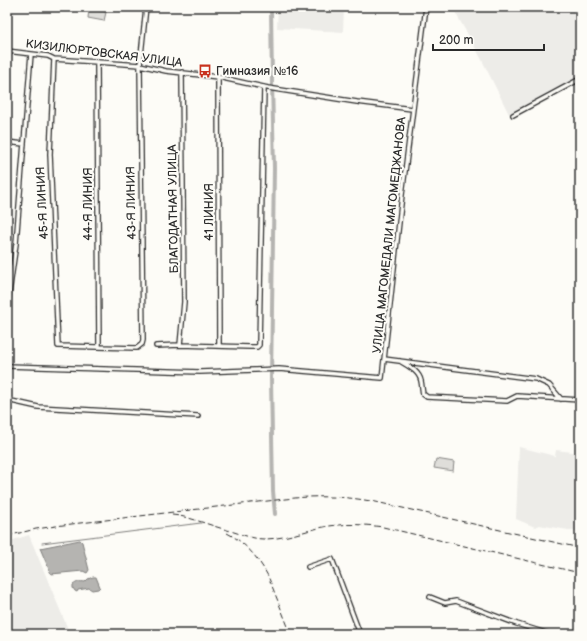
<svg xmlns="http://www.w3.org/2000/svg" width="587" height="641" font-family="'Balsamiq Sans',sans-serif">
	<rect width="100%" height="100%" fill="#fdfcf7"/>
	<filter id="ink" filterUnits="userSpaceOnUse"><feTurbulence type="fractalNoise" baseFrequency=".025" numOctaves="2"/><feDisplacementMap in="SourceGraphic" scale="8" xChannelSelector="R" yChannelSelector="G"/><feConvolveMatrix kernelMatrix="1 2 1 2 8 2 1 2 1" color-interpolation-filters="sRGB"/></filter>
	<g filter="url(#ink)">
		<path fill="#edece8" d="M278,7h66l-1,25 -66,-4z
			M464,7h116v70l-15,8 -11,4 -45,25 -28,-56 -26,-46z
			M519,447l36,9 1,-6 24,3v79l-41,-7 -4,2 -19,-8z
			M29,535l41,99h-63v-92z"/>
		<path fill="#dfdeda" stroke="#858482" d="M89,9l17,3 -2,9 -16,-3z
			M436,459l18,3 -1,9 -19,-3z"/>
		<path fill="#b5b4b1" stroke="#7e7d7b" d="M80,540l2,2 7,28 -2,3 -4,-2 -32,3 -11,-26z
			M93,577h3l4,10 -2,2 -6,1 -3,-2 -11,2 -1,2 -2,-1 -2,-3v-3c4,-3 7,-4 12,-3l3,-3z"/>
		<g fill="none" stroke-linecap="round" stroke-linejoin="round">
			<path stroke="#7e7d7b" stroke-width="1" d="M42,543l159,-20"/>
			<path stroke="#b5b4b1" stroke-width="4" d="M271,7l1,75 2,86 -3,211 2,112 2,23"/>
			<g stroke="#2b2b2b" stroke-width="6">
				<path id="minor" d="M7,51l41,5 6,3 86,6 26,6 52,6 50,11 89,14 55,7
					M54,59l-4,95 8,192 79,2 5,-4 1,-4 -3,-275 6,-58
					M97,62l2,285
					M218,77l1,269
					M513,115l67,-36
					M7,142l17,2
					M7,308l9,-64 15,-190
					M180,345l4,-43 -2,-230
					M156,346l24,-1 70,2h7l2,-2 5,-258
					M384,359l152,20 13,6 12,14
					M400,361c8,5 19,10 21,20 1,4 1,9 2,13l4,3 80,4 10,-5 63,4
					M7,366l193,6 79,-3 103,9 20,-183 24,-188
					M7,400l31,7 160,9
					M308,567l24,-8 28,75
					M430,597l15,6 11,-2 61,23 32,10"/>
			</g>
			<use href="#minor" stroke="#fdfcf7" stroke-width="3.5"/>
			<path stroke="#2b2b2b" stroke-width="1" stroke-dasharray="6 3" stroke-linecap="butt" d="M172,515c13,1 26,6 39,10 8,3 17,5 26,8 9,3 18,6 27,6 19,0 37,-7 55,-11 21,-5 42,-4 64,-1l197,46
				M227,533c18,9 32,26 41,43l23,58
				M7,536l29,-7 27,-4 213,-25c18,-2 35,-4 53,-3 16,0 31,2 47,5l204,46"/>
		</g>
	</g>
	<defs>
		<g id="bus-bare" transform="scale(1.08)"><path d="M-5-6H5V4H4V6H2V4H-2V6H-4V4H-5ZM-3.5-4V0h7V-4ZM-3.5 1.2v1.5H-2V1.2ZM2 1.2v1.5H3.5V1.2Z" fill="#c8321e" stroke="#fdfcf7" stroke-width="2.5" paint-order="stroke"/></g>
	</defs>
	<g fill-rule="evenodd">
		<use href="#bus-bare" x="205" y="71"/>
	</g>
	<g text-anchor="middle" stroke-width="4" stroke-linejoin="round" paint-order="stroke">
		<g font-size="12" fill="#2b2b2b" stroke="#fdfcf7">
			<text transform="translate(104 53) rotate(7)" y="4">КИЗИЛЮРТОВСКАЯ УЛИЦА</text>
			<text transform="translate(42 203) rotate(-93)" y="4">45-Я ЛИНИЯ</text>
			<text transform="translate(131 203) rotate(-91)" y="4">43-Я ЛИНИЯ</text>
			<text transform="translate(88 204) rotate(-90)" y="4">44-Я ЛИНИЯ</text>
			<text transform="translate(173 209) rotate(-91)" y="4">БЛАГОДАТНАЯ УЛИЦА</text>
			<text transform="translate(209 212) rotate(-90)" y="4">41 ЛИНИЯ</text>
			<text transform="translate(389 235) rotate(-84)" y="4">УЛИЦА МАГОМЕДАЛИ МАГОМЕДЖАНОВA</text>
		</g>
		<g font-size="12" fill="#2b2b2b" stroke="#fdfcf7" text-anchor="start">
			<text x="216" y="75">Гимназия №16</text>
		</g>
	</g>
	<rect width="587" height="641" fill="none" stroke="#fdfcf7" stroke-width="24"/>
	<rect x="12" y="12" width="563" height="617" fill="none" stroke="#2b2b2b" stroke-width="1.5" filter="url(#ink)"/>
	<path d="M433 44v6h111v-6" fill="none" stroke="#2b2b2b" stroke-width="2"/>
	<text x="439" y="44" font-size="12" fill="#2b2b2b" stroke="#fdfcf7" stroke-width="3" paint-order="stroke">200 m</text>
</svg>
